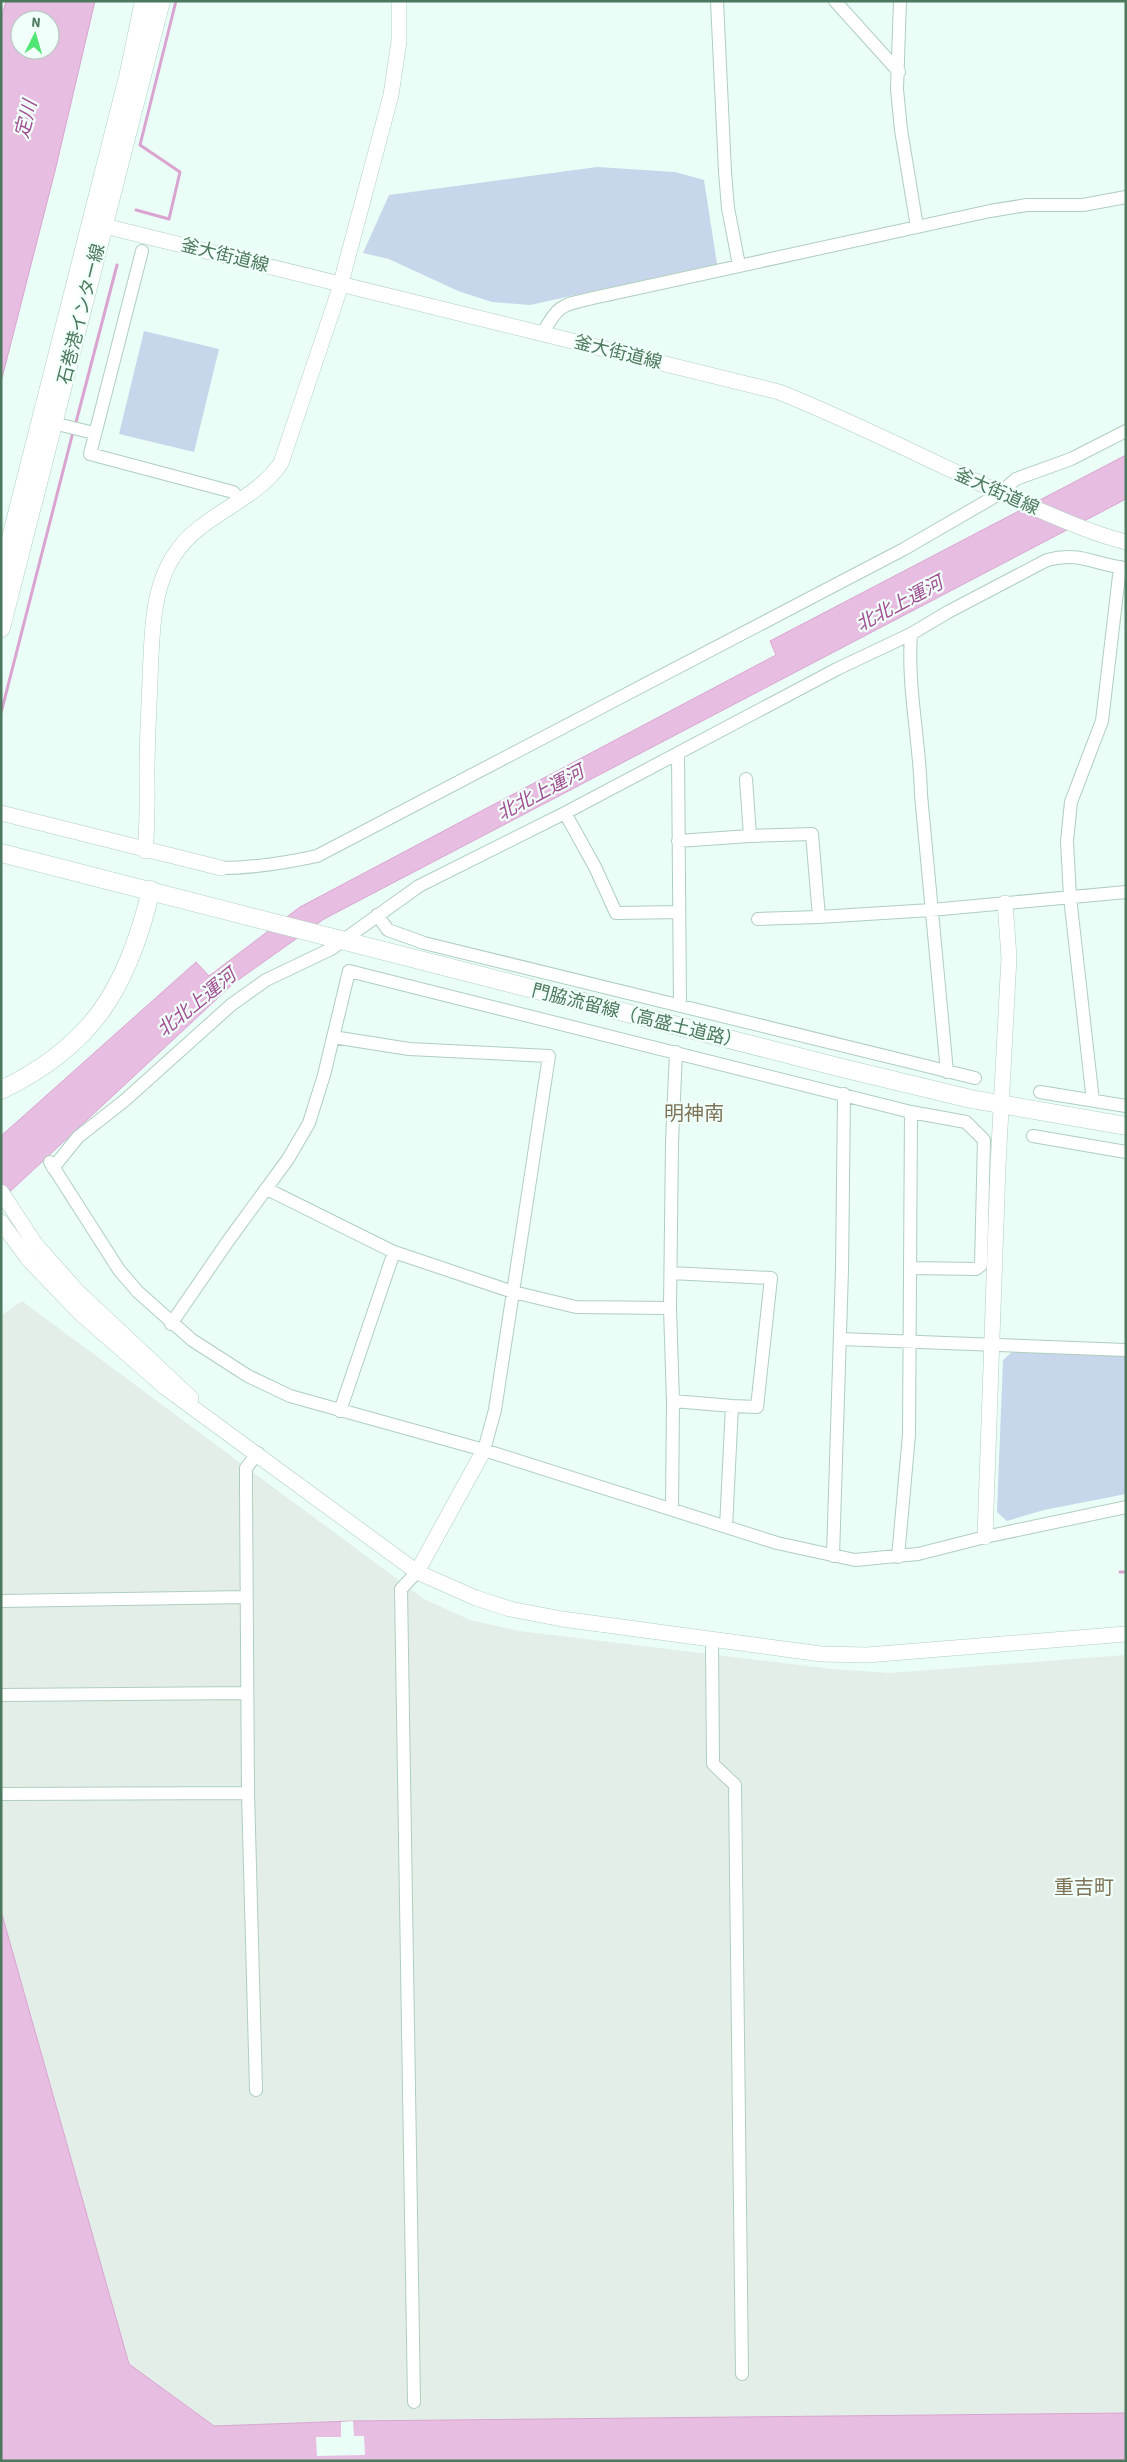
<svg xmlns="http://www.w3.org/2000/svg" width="1127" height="2462" font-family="'Source Sans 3','Noto Sans JP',sans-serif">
	<rect width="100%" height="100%" fill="#eafdf6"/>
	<path fill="#e3eee8" d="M22,1301l402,298 46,21 49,11 313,38 58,4 236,-18v758l-773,8 -139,5 -85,-62 -128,-453v-595z"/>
	<path fill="#c8d6eb" d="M597,167l78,5 29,8 13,84 -187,41 -38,-3 -34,-11 -69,-32 -26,-6 26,-58z
		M144,331l75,18 -25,103 -75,-18z
		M1013,1351l113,5v138l-82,16 -37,11 -10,-9 6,-152z"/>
	<path fill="#e7bee1" stroke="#d9a4d0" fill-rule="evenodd" d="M6,1h89l-40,170 -54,211v-364zM20,20h30v30h-30z
		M1126,455v44l-802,420 -90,64 -233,217v-64l195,-174 13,14 91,-69 476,-252 -6,-14z
		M1,1911l128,453 85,62 139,-5 773,-8v48h-1125z"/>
	<path fill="#eafdf6" d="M353,2421l1,15h10l1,19 -48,1 -1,-19h25v-15z"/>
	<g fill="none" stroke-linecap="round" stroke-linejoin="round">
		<path stroke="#d9a4d0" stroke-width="3" d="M136,210l33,9 11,-47 -40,-27 36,-144
			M75,426l42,-161
			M1,713l72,-281
			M1120,1572h6"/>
		<g stroke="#afcfbe" stroke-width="14">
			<path id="minor" d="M717,1l8,171 3,36 11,57
				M835,1l64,71
				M900,1l-3,88 4,41 16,97
				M142,251l-52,203 143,38 7,8
				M543,333c15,-29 20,-28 50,-35l397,-87 37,-6h56l43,-8
				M53,423l41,10
				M911,634c-4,54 9,107 10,161l26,277
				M678,753l2,253
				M565,813l30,54 21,46 63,-1
				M750,836l62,-2 7,83 -61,2
				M678,841l72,-5 -4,-57
				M221,868c33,0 64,-5 96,-12l587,-307 95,-55 17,-15 55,-20 55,-28
				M377,915l11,15 36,13 551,135
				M819,917l112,-7 195,-18
				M333,1037l76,12 140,7 -54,354 -11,40
				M1040,1092l86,14
				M1093,1101l-23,-204 -3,-56 4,-39 31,-81 18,-154
				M1033,1136l93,16
				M50,1162l69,108 19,22 54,48 56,36 42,20 194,54 293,93 78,17 63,-6 67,-17 141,-30
				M53,1168l25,-31 46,-36 107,-96 35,-25 65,-31 88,-63 146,-73 272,-144 74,-35 37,-22 99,-52c34,-9 47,5 79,8
				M267,1189l127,63 119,40 63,15 94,1
				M671,1273l100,5 -14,129 -25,-1 -6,121
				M171,1324l57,-83 60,-82 21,-36 15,-48 25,-104 562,141 55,10 18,18 -3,125 -5,4 -65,-1
				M841,1339l285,11
				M673,1401l59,5
				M340,1411l54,-159
				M672,1509l1,-108 -3,-93 2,-165 4,-91
				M833,1556l9,-286 2,-176
				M898,1557l11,-122 2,-323
				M1,1601l245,-4
				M712,1641l1,123 22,21 7,589
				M1,1695l246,-2
				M1,1794l247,-1
				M256,2090l-8,-297 -2,-303v-22l12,-15
				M414,2402l-13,-813 16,-17"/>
		</g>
		<g stroke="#afcfbe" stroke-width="16">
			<path id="tertiary" d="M92,223l687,169c83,33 162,75 244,111 33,14 67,30 103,39
				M1,813l220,55
				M145,851c3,-27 2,-53 2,-80 0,-31 2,-61 3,-92 2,-40 1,-91 25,-125 26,-40 80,-52 106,-91l57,-169 53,-199 8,-54v-40
				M1,1192l35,53 42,47 113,106
				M1,1222l28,38 51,53 86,75 251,184 59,26 34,11 52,10 259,35 46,1 259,-21
				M985,1537l13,-371 11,-209 -4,-54
				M417,1572l67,-122"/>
		</g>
		<g stroke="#add2be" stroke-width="19">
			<path id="secondary" d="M1,577l127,-500 16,-76
				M1,628l160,-627
				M1,853l837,214 133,32 155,27
				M1,1090c92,-44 127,-103 150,-200"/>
		</g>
		<use href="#minor" stroke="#fff" stroke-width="12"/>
		<use href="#tertiary" stroke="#fff" stroke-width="15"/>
		<use href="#secondary" stroke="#fff" stroke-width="18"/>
	</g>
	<g text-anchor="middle" stroke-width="4.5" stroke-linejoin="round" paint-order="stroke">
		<g font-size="18" fill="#4c785d" stroke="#f1fffa">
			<text transform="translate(225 255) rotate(14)" y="6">釜大街道線</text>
			<text transform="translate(81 314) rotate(-76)" y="6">石巻港インター線</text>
			<text transform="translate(618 352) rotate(14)" y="6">釜大街道線</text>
			<text transform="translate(997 491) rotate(24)" y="6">釜大街道線</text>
			<text transform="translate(637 1016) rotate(14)" y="6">門脇流留線（高盛土道路）</text>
		</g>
		<g font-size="19" font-style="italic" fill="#a14f92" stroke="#f1fffa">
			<text transform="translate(25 119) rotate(-76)" y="7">定川</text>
			<text transform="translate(899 603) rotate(-28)" y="7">北北上運河</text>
			<text transform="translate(540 792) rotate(-28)" y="7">北北上運河</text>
			<text transform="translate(196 1002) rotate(-39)" y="7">北北上運河</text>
		</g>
		<g font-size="20" fill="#7f7357" stroke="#f1fffa">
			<text x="694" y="1120">明神南</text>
			<text x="1084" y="1894">重吉町</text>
		</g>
	</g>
	<rect width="1127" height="2462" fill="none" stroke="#4c785d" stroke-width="5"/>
	<g transform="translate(35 35) rotate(5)"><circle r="24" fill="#f1fffa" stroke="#afc9bb"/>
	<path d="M0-4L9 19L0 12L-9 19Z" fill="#50e673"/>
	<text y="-8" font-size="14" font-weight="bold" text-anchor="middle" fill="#4c785d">N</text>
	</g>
</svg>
